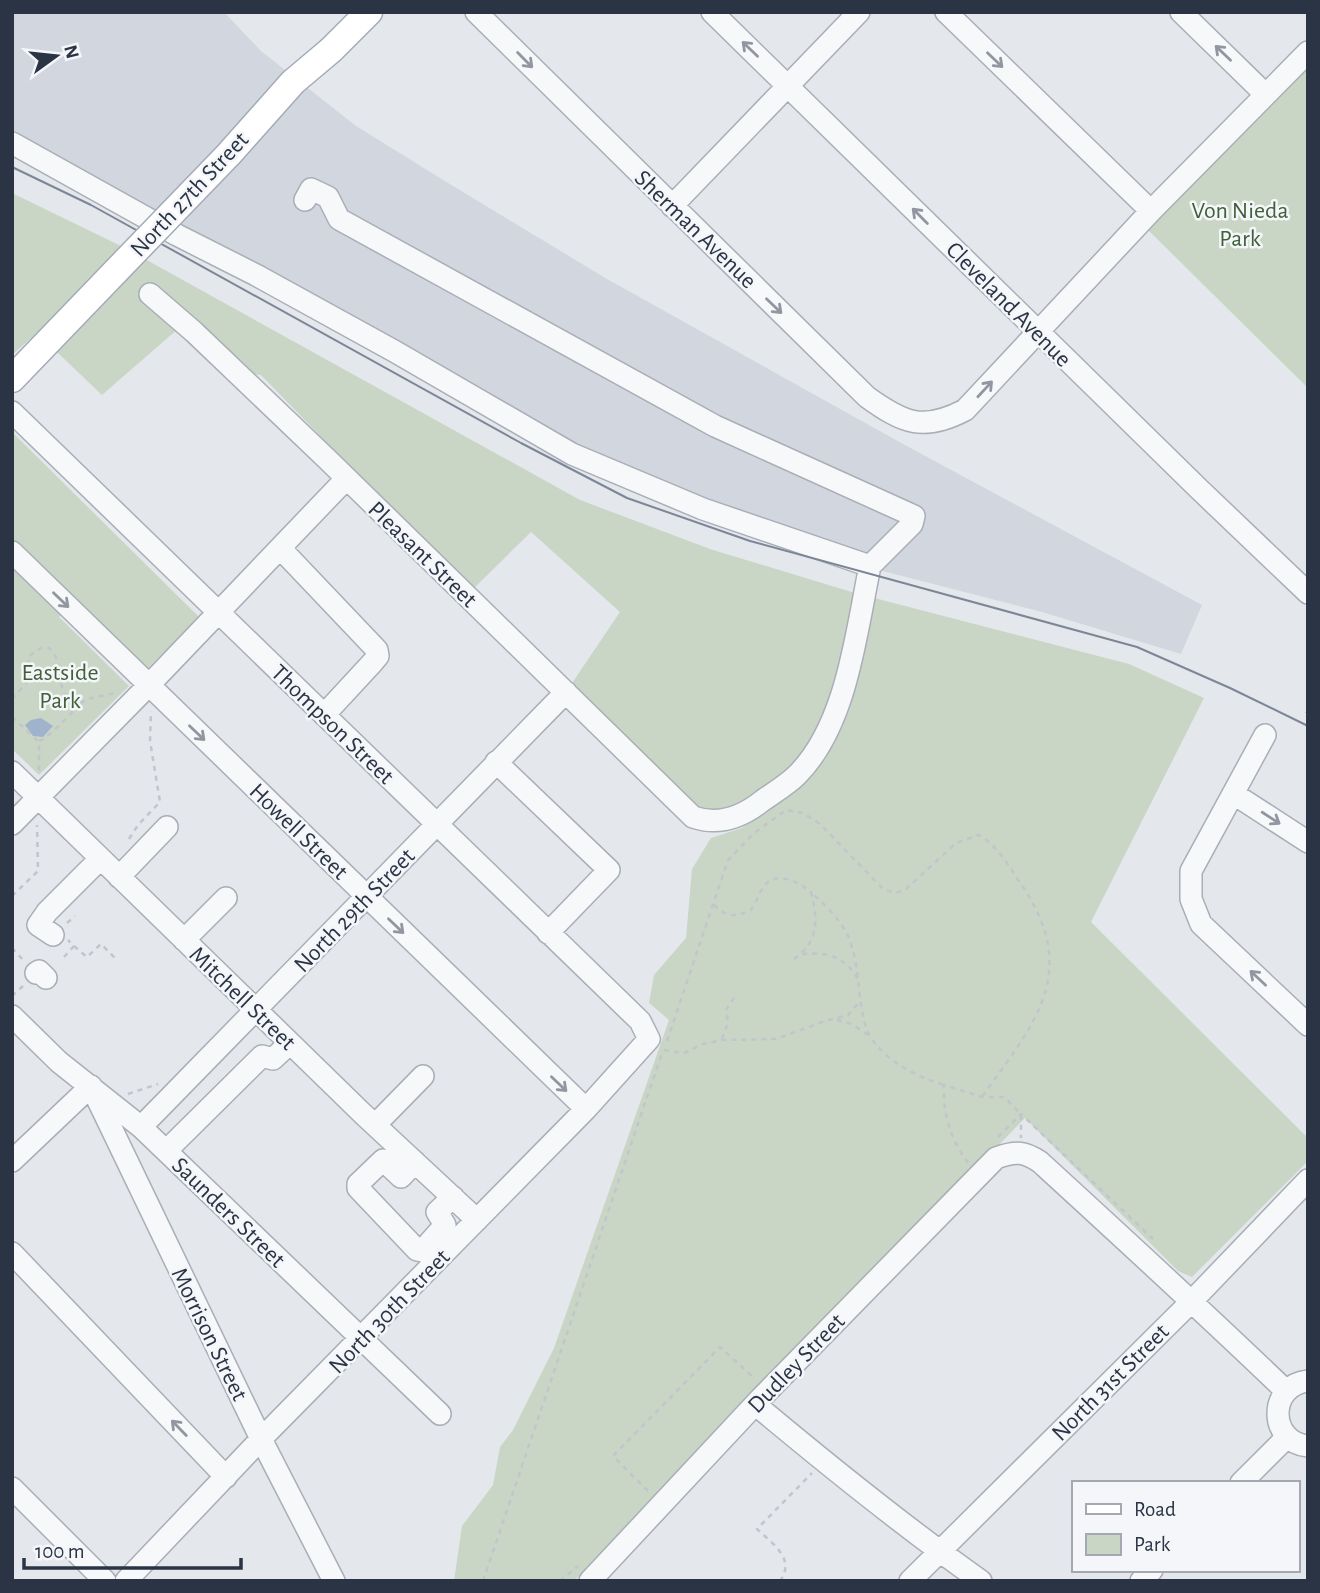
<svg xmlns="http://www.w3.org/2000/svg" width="1320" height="1593" font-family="'Alegreya Sans',sans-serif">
	<rect width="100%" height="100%" fill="#e4e7ec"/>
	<path fill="#d2d6de" d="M12,12h212l37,39 95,75 97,60 154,93 296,165 299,161 -21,49 -139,-42 -210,-54 -156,-53 -664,-356z"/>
	<path fill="#c9d6c5" d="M1308,59v329l-166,-164z
		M12,193l113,55 455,252 130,49 145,44 274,71 75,34 -113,224 217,216v23l-116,116 -14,-6 -153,-153 -451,463h-120l8,-55 31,-41 7,-38 13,-17 41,-82 115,-328 -20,-17 5,-28 32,-37 6,-69 19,-31 31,-10 55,-41 -13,-15 -36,35 -47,13 -135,-128 54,-80 -89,-80 -60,59 -210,-216 -16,-2 -58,-52 -85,74 -65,-62 -23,20 -2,-1z
		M12,432l187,185 -54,54 -133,-132z
		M12,565l49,50 -2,2 70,69 -90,89 -27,-26z"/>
	<path fill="#9fb4cc" d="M41,718l12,8 -10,11 -10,-1 -8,-11 6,-5z"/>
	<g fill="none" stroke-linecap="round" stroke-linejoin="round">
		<g stroke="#a9aeb7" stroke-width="24">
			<path id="minor" d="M476,12l391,385c36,26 56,35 98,13l186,-199 157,-159
				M712,12l487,477 109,104
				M946,12l205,199
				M1181,12l84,82
				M12,143l165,92 79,40 138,76 178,103 131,55 167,57c-14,67 -23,159 -73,209 -10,10 -24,18 -35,26 -20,16 -43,25 -69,16l-365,-357 -134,-128 -44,-38
				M305,200l6,-11 17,8 11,22 376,207 199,90 -2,8 -42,42
				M672,206l187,-194
				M12,412l628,609 9,18 -63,70 -325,330 -135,142
				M280,548l97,102 1,6 -5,6 -49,53
				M12,552l574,557
				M1265,735l-74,136v28l10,25 107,101
				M496,762l113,108 -61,63
				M12,772l351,342 114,106
				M1234,794l74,48
				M12,824l136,-138 198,-207
				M119,877l48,-50
				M53,935l-15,-10 9,-13 53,-53
				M184,940l42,-42
				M36,973l3,-2 7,7
				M12,1016l47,46 82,65 299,287
				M375,1125l48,-49
				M141,1127l425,-435
				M166,1151l96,-95 11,3 17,-16
				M12,1161l79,-75 170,353 73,142
				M415,1162l-14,15 -18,-17 -25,24v4l59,62 5,1 23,-26 -8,-13 16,-15
				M12,1253l214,224
				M1308,1381c-40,4 -40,61 0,65
				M756,1405c73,61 147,121 225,176
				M1241,1483l46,-46
				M12,1488l93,93
				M590,1581l171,-183 235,-240c19,-7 28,-7 44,4 83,76 165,151 246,229
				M910,1581l282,-280 116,-121
				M1141,1581l11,-11"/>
		</g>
		<g stroke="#a3abb8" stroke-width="29">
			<path id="major" d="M331,50l38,-38
				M12,379l104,-108"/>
		</g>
		<path stroke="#c2c5cb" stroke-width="2.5" stroke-dasharray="5 5" stroke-linecap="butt" d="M12,699l16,-18 1,-25 12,-8h8c18,14 1,47 31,56l7,-5 28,-6
			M12,717l27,25v30
			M39,741c10,-3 32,-28 41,-37
			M129,839l9,-14 22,-23 -10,-61 1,-30
			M12,896l26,-25 -1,-46
			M714,905c12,12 20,12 36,6 7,-8 10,-23 18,-29 13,-10 33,2 43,10
			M67,923l8,-7
			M74,946l13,11 14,-13 14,14
			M12,948l13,14
			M802,954c26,-2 42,2 56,25
			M64,957l10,-11 -6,-6
			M794,959c25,-17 24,-40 17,-67 14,13 30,28 38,46 11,28 8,57 16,86 10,33 50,52 79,61
			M12,996l11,-10
			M837,1020l15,4 16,11
			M722,1039l6,-17 -2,-12 10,-15
			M667,1041l61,-181 26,-27 32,-23 17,3 17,11 63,65 12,4 10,-3 51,-47 23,-8c20,12 31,33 44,52 58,87 10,138 -41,210
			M664,1050l20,3 19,-9 19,-4 54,-1 49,-18 23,-6 12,-14
			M128,1094l30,-10
			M998,1137l23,-23 132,125
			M968,1163c-18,-25 -25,-48 -24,-78l38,12h22l17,17v24
			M648,1491l-35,-35 107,-109 34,31
			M483,1581l180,-531
			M560,1581l18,-15
			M780,1581c16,-22 -7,-37 -23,-52l55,-56"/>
		<use href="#minor" stroke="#f7f8fa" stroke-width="21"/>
		<use href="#major" stroke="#fff" stroke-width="26"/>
		<path stroke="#7d8696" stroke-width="2" d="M12,167l79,38 430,238 106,55 123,43 387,106 93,41 78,38"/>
		<path stroke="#7d8696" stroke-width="4.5" stroke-dasharray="3.5 7" stroke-linecap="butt" d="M1307,711l1,1"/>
		<g stroke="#a3abb8" stroke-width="29" stroke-linecap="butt">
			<path id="major-bridge" d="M116,271l113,-117 64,-72 38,-32"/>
		</g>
		<use href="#major-bridge" stroke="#fff" stroke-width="26"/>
	</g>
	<defs><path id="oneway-shaft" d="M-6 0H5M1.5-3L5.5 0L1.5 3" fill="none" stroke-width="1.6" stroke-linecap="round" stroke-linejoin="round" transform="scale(1.75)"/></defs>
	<g stroke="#9196a0">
		<use href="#oneway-shaft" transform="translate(750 49) rotate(-136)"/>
		<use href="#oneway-shaft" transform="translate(1223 53) rotate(-136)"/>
		<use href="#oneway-shaft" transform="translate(525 60) rotate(45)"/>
		<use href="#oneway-shaft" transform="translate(995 60) rotate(44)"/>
		<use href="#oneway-shaft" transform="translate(920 216) rotate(-135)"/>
		<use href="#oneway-shaft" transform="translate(774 306) rotate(44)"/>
		<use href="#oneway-shaft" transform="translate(985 389) rotate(-47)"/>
		<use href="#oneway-shaft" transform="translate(61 600) rotate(44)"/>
		<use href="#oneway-shaft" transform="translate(197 733) rotate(44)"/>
		<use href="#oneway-shaft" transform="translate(1271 818) rotate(33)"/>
		<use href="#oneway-shaft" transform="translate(396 926) rotate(44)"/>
		<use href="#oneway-shaft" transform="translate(1258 978) rotate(-137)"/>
		<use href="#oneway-shaft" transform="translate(559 1084) rotate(44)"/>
		<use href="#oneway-shaft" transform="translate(179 1428) rotate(-134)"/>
	</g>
	<g text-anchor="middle" stroke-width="5" stroke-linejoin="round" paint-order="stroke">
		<g font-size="24" fill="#2b3445" stroke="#f4f6f9">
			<text transform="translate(189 194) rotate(-47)" y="8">North 27th Street</text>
			<text transform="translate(696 229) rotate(44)" y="8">Sherman Avenue</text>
			<text transform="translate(1009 304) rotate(45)" y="8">Cleveland Avenue</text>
			<text transform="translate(423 554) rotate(44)" y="8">Pleasant Street</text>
			<text transform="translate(333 724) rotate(44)" y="8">Thompson Street</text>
			<text transform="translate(299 831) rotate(44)" y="8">Howell Street</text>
			<text transform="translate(354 910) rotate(-46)" y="8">North 29th Street</text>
			<text transform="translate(243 998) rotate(44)" y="8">Mitchell Street</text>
			<text transform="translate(229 1212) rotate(44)" y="8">Saunders Street</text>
			<text transform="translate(389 1311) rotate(-46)" y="8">North 30th Street</text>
			<text transform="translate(210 1334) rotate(64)" y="8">Morrison Street</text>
			<text transform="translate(796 1363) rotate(-46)" y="8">Dudley Street</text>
			<text transform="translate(1110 1382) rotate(-45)" y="8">North 31st Street</text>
		</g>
		<g font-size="24" fill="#3f6138" stroke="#f4f6f9">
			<text x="1240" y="218">Von Nieda<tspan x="1240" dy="28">Park</tspan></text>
			<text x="60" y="680">Eastside<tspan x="60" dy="28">Park</tspan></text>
		</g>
	</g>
	<rect width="1320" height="1593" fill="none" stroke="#2b3445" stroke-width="28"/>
	<rect x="1072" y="1481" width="228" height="91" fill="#f4f6f9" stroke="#a4a8b1" stroke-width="2"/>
	<rect x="1086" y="1504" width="35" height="10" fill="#ffffff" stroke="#a4a8b1" stroke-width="2"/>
	<text x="1134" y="1516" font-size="21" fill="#2b3445">Road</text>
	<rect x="1086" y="1534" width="35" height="21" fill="#c9d6c5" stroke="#a4a8b1" stroke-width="2"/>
	<text x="1134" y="1551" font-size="21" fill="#2b3445">Park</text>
	<g transform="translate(56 56) rotate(75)" stroke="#f4f6f9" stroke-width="5" paint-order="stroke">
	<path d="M0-5L12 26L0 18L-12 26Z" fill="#2b3445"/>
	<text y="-10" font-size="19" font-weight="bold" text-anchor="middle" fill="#2b3445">N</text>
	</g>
	<path d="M24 1558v10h217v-10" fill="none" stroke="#2b3445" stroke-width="3.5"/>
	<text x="35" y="1558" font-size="21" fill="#2b3445" stroke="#f4f6f9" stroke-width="5" paint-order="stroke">100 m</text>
</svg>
